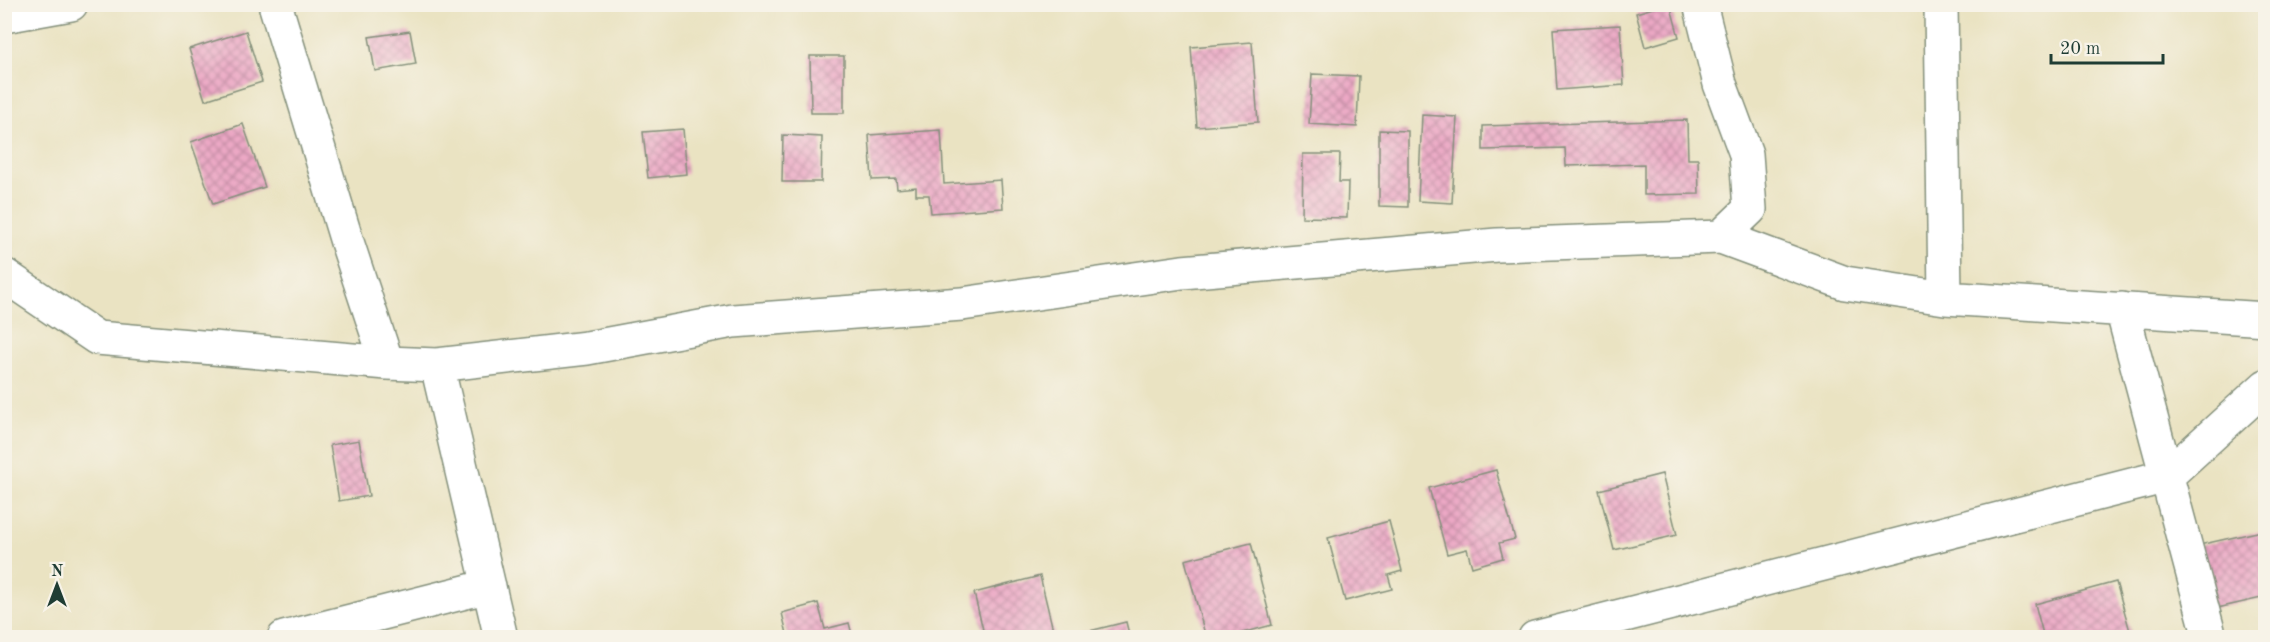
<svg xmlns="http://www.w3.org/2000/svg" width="2270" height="642" font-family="'Old Standard TT',serif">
	<defs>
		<pattern id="building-cross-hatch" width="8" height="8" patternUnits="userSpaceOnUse" patternTransform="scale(1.5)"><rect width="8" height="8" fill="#eca8c5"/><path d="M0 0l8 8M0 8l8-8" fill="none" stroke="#bf8aa1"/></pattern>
	</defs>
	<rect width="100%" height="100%" fill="#f7f3e8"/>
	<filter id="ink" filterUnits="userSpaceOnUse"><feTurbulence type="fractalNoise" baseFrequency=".0167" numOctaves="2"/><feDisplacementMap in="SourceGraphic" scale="12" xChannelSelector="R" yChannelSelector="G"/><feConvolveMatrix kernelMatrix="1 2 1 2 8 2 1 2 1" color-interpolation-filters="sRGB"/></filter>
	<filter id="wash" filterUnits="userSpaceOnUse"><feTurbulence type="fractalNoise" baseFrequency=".008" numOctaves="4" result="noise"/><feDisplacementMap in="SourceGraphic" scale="24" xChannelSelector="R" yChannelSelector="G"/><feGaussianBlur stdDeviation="1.35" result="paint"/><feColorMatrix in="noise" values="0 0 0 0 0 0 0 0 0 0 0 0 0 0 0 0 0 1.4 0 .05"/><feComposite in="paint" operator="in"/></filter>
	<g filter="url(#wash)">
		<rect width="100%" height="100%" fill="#eae3c2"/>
		<g id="blocks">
			<path fill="url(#building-cross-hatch)" d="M1667,4h3l9,33 -34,10 -9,-34z
				M1620,25l4,60 -67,5 -4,-61z
				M246,31l16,51 -57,18 -16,-51z
				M410,31l6,33 -41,7 -6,-34z
				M1252,42l6,80 -61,5 -6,-80z
				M810,56h34v57h-33z
				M1312,74l47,2 -2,51 -48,-3z
				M1422,115l35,2 -5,86 -34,-2z
				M1687,120l1,39h10l1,35 -55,1v-31l-78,2 -1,-18 -82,2v-24z
				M243,124l22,63 -52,17 -22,-62z
				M683,129l4,45 -39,4 -5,-46z
				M941,130l3,54 57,-4 2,28 -72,5 -2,-18h-13v-8l-19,2 -1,-10 -24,1 -3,-45z
				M1379,130l29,1v76l-29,-1z
				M783,135l39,2 -1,45h-39z
				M1303,154h37l-1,28h9l-1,36 -45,-1z
				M2266,419v30h-2l-5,-28z
				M359,440l10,56 -30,5 -9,-56z
				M1496,470l19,69 -16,4 4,15 -31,9 -5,-18 -20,5 -18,-66z
				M1662,474l15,61 -63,15 -15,-60z
				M1389,521l13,50 -14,4 4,14 -47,12 -17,-63z
				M2266,530v67l-53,12 -14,-64z
				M1251,543l21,82 -48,13h-18l-21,-78z
				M1040,576l15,62h-70l-11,-45z
				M2116,582l16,56h-88l-9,-34z
				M818,603l7,26 24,-6 4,15h-65l-6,-25z
				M1126,622l4,16h-65v-1z"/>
		</g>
	</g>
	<g filter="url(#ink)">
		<use href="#blocks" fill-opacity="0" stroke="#84907b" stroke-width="1.5"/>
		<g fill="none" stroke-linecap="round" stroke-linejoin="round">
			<g stroke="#84907b" stroke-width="36">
				<path id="minor" d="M275,4l72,238 40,121
					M1941,4l4,294
					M4,16l67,-12
					M1721,237l124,46 100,15 321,21
					M4,275l93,63 290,25 50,2 150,-17 146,-27 229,-17 220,-32 315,-27 224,-8 29,-28 -4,-55 -26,-70 -20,-80
					M2122,309l88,329
					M437,365l64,273
					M284,638l205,-52
					M1535,638l632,-162 99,-90"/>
			</g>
			<use href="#minor" stroke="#fff" stroke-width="33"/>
		</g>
	</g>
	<rect width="2270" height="642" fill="none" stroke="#f7f3e8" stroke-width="24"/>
	<g transform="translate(57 585)" stroke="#f7f3e8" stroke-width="4.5" paint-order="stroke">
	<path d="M0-4.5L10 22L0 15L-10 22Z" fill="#1f3d34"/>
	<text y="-9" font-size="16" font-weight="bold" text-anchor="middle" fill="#1f3d34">N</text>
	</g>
	<path d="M2051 54v9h112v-9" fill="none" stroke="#1f3d34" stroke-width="3"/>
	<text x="2060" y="54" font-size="18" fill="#1f3d34" stroke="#f7f3e8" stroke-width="4.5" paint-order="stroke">20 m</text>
</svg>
